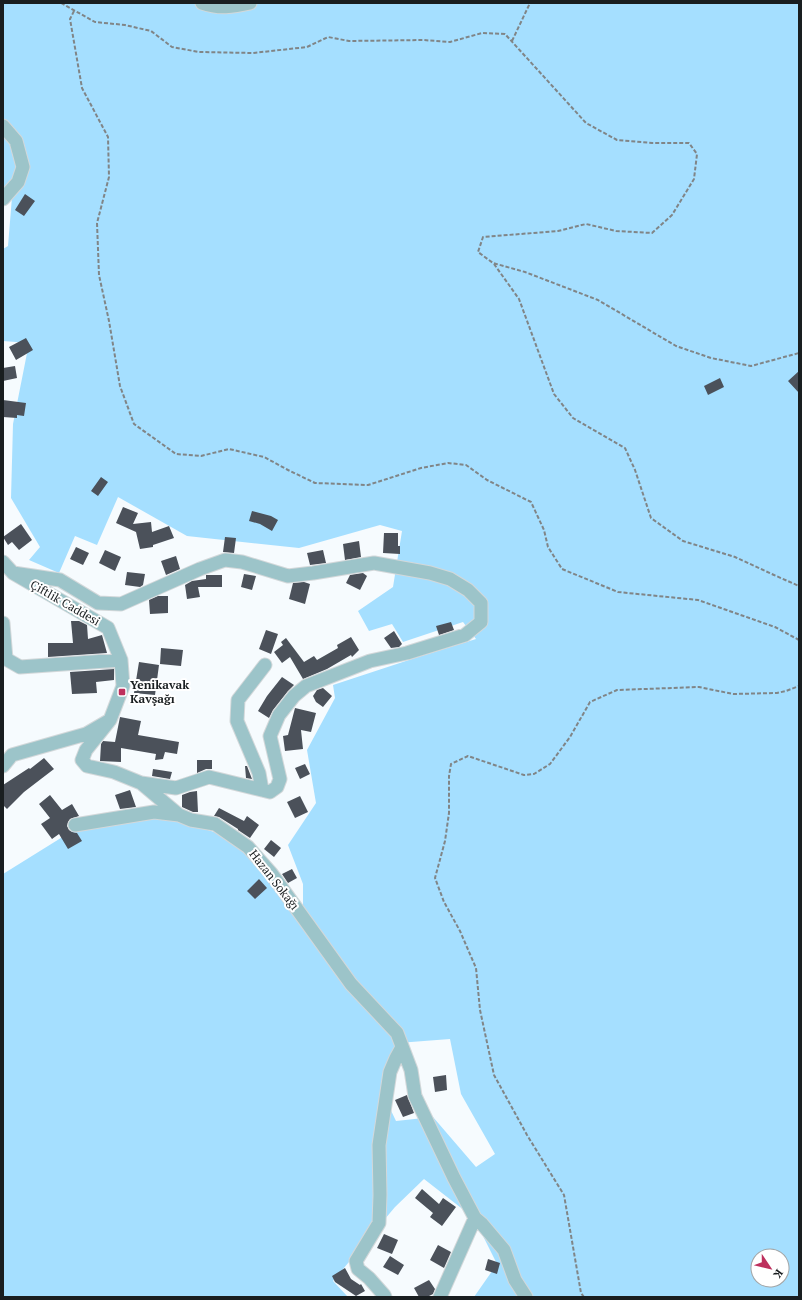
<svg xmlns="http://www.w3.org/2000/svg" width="802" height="1300" font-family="'PT Serif',serif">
	<rect width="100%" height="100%" fill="#f6fbfe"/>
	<path fill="#a5dfff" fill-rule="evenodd" d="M3,3h195l9,9 10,-9h582v1294h-325l23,-33 -23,-46 -50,-39 -29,28 -62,74 15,16h-345v-423l90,-56 71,-2 69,22 70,70v-24l-15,-39 28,-42 -9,-53 28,-52 -2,-13 82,-27 61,-19 -13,-17 -60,20 -11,-18 -23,7 -11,-20 35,-24 9,-56 -22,-6 -81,23 -112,-12 -69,-39 -21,48 -22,-9 -16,37 -30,-13 11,-13 -29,-49 2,-74 16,-81 -26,-2v-92l5,-3 4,-49 -9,7zM450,1039l11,55 34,60 -19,13 -43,-50 -37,4 -12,-25 14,-53zM758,1256h24v24h-24z"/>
	<path fill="#4b515a" d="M25,194l10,7 -11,15 -9,-6z
		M26,338l7,12 -17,10 -7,-13z
		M15,366l2,12 -14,3v-13z
		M799,371v22l-11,-12z
		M720,378l4,9 -16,8 -4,-9z
		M3,400l23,3 -2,13 -7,-1v3l-14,-1z
		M101,477l7,5 -10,14 -7,-5z
		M123,507l15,6 -5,11 18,-2 1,10 17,-6 5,12 -21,7v2l-13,2 -4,-17 -20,-9z
		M252,511l19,5 7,4 -6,11 -12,-7 -11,-3z
		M21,524l11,16 -13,10 -7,-8 -4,3 -5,-8z
		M384,533h14v13h2v8l-17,-1z
		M225,537l11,1 -2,15 -11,-1z
		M359,541l2,16 -16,3 -2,-16z
		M76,547l13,6 -6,12 -13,-6z
		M105,550l16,7 -6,14 -16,-8z
		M323,550l3,13 -16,2 -3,-12z
		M176,556l4,13 -14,6 -5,-14z
		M127,572l18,2 -2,11 -3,2 -15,-2z
		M363,573l4,3 -7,14 -14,-7 4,-8z
		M244,574l12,2 -4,14 -11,-3z
		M206,575h16v12h-24l2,10 -13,2 -2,-14 7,-4 14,-2z
		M304,582l6,2 -5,20 -16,-5 4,-16z
		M158,596h10v17l-18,1 -1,-14z
		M71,621h8l8,4 1,14 14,-4 5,18 -59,4v-14h25z
		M451,622l3,8 -15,5 -3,-9z
		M266,630l12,4 -7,20 -12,-5z
		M394,631l8,13 -3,3 -8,1 -7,-10z
		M351,637l8,13 -7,7 -1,-2 -24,14 -24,10 -13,-22 -8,6 -8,-11 9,-7 -2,-3 5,-4 18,24 10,-6 3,4 21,-12 -1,-3z
		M161,648l22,2 -2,16 -21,-2z
		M139,662l20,3 -4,30 -21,-2z
		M114,669v11l-18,2 1,11 -25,1 -2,-22z
		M282,677l12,8 -6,6 -15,19 -4,8 -11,-7 9,-15z
		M323,688l9,8 -9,11 -7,-5 -3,-6 4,-6z
		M295,708l21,5 -5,19 -10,-2 2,19 -18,2 -2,-15 5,-1z
		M120,717l21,4 -3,14 41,7 -2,12 -12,-2 -2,7 -8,1 1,-6 -35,-6v14l-21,-1 1,-17 2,-3 12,1z
		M44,758l10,11 -30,23 -17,17 -4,-4v-20l26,-17 1,1z
		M197,760h15v9h-6l-9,4z
		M305,764l5,10 -10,5 -5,-11z
		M245,766h2l5,13 -6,-1z
		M153,769l19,3 -2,7 -18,-3z
		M130,790l6,17 -16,2 -5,-14z
		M197,791l1,21h-5l-11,-5v-12l8,-3z
		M50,795l12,15 10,-6 7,12 -9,3 -2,3 -1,4 2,4 3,2 5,1 5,8 -14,8 -9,-15 -7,5 -11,-15 9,-6 -11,-14z
		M300,796l8,16 -13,6 -8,-16z
		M219,808l25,13 3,-5 12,9 -9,13 -12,-8v-1l-19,-12 -5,-1z
		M271,840l10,8 -7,9 -10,-8z
		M292,869l5,9 -9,5 -6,-9z
		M259,879l8,9 -12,11 -8,-8z
		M446,1075l1,15 -12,2 -2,-15z
		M407,1095l7,18 -11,4 -8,-17z
		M422,1189l17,15 4,-6 13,9 -14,19 -12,-9 3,-4 -18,-15z
		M384,1234l14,6 -6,14 -15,-6z
		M438,1245l13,7 -7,16 -14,-8z
		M390,1256l14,9 -6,10 -15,-8z
		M488,1259l12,4 -3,11 -12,-4z
		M345,1268l6,11 9,6 1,-1 4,7 -9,5 -21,-14 -3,-6z
		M429,1280l6,9 -2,5 -6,3h-8l-5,-9z"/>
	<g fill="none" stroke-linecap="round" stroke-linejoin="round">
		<g stroke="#d3d8da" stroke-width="15">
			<path id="minor" d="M202,3c17,6 31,4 48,0
				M3,126l13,15 7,26 -5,15 -15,17
				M3,562l10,11 95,55 13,32 2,26 -13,34 -24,14 -74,21 -9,11
				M13,573l47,7 38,23 23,1 79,-35 25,-9 17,2 46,14 25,-3 61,-10 56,10 20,6 18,11 13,13v19l-16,13 -58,18 -37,8 -64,25 -12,10 -15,19 -9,21 10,43 -3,8 -7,5 -61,-15 -33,11 -35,-5
				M3,623l3,36 14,8 101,-7
				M110,720l-24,30 -4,10 5,6 27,6 27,11 38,32 12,5 24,4 33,23 23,26 80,111 46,49 14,37 4,26 39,82 21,40 7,6 22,26 11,30 11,17
				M262,790l-3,-17 -22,-52 1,-21 27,-35
				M75,825l79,-13 25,3
				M385,1297l-1,-2 -15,-17 -11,-9 -2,-8 23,-38 1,-28 -1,-50 11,-73 6,-14 6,-11
				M440,1297l35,-79"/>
		</g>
		<path stroke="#808587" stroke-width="2" stroke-dasharray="4 2" stroke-linecap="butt" d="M61,3l34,19 30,3 26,6 21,16 27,5 54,1 54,-6 21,-10 21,4 74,-1 27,2 32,-9 23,1 81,89 31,17 35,3h37l8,11 -3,25 -22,36 -20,18 -36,-2 -30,-7 -28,7 -75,6 -5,15 15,11 32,9 73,28 78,46 35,12 40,8 48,-13
			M74,11l-4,8 12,69 26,49 1,40 -12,46 2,52 10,46 11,65 14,38 42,30 25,2 28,-7 35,8 24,13 27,13 53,2 53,-17 27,-5 18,2 21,15 44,22 13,28 4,17 14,22 56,23 80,8 77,27 24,13
			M512,41l18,-38
			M494,264l25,35 35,95 19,24 52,30 10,22 16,48 32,23 52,16 39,18 25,11
			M584,1297l-3,-4 -17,-98 -37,-60 -33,-60 -14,-65 -4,-42 -16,-37 -16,-29 -9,-24 10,-37 4,-28v-37l2,-12 17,-8 56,19 10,-1 16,-10 20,-27 20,-35 27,-12 82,-3 34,7 44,-1 9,-2 13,-5"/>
		<use href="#minor" stroke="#9cc4c9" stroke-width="13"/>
	</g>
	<rect fill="#be305d" stroke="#fff" stroke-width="1.5" x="118" y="688" width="8" height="8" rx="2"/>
	<g text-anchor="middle" stroke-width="4" stroke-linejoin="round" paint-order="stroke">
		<g font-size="12" fill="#191e20" stroke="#fff">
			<text transform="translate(65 603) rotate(30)" y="4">Çiftlik Caddesi</text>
			<text transform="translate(274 880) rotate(52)" y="4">Hazan Sokağı</text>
		</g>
		<g font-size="12" font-weight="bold" fill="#191e20" stroke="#fff" text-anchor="start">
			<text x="130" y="689">Yenikavak<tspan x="130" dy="14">Kavşağı</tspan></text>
		</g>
	</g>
	<rect width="802" height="1300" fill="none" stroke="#191e20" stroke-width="8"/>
	<g transform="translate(770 1268) rotate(125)"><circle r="19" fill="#ffffff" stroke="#a3a5a6"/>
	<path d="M0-3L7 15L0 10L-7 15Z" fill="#be305d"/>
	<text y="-6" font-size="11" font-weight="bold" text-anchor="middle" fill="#191e20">K</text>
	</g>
</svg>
